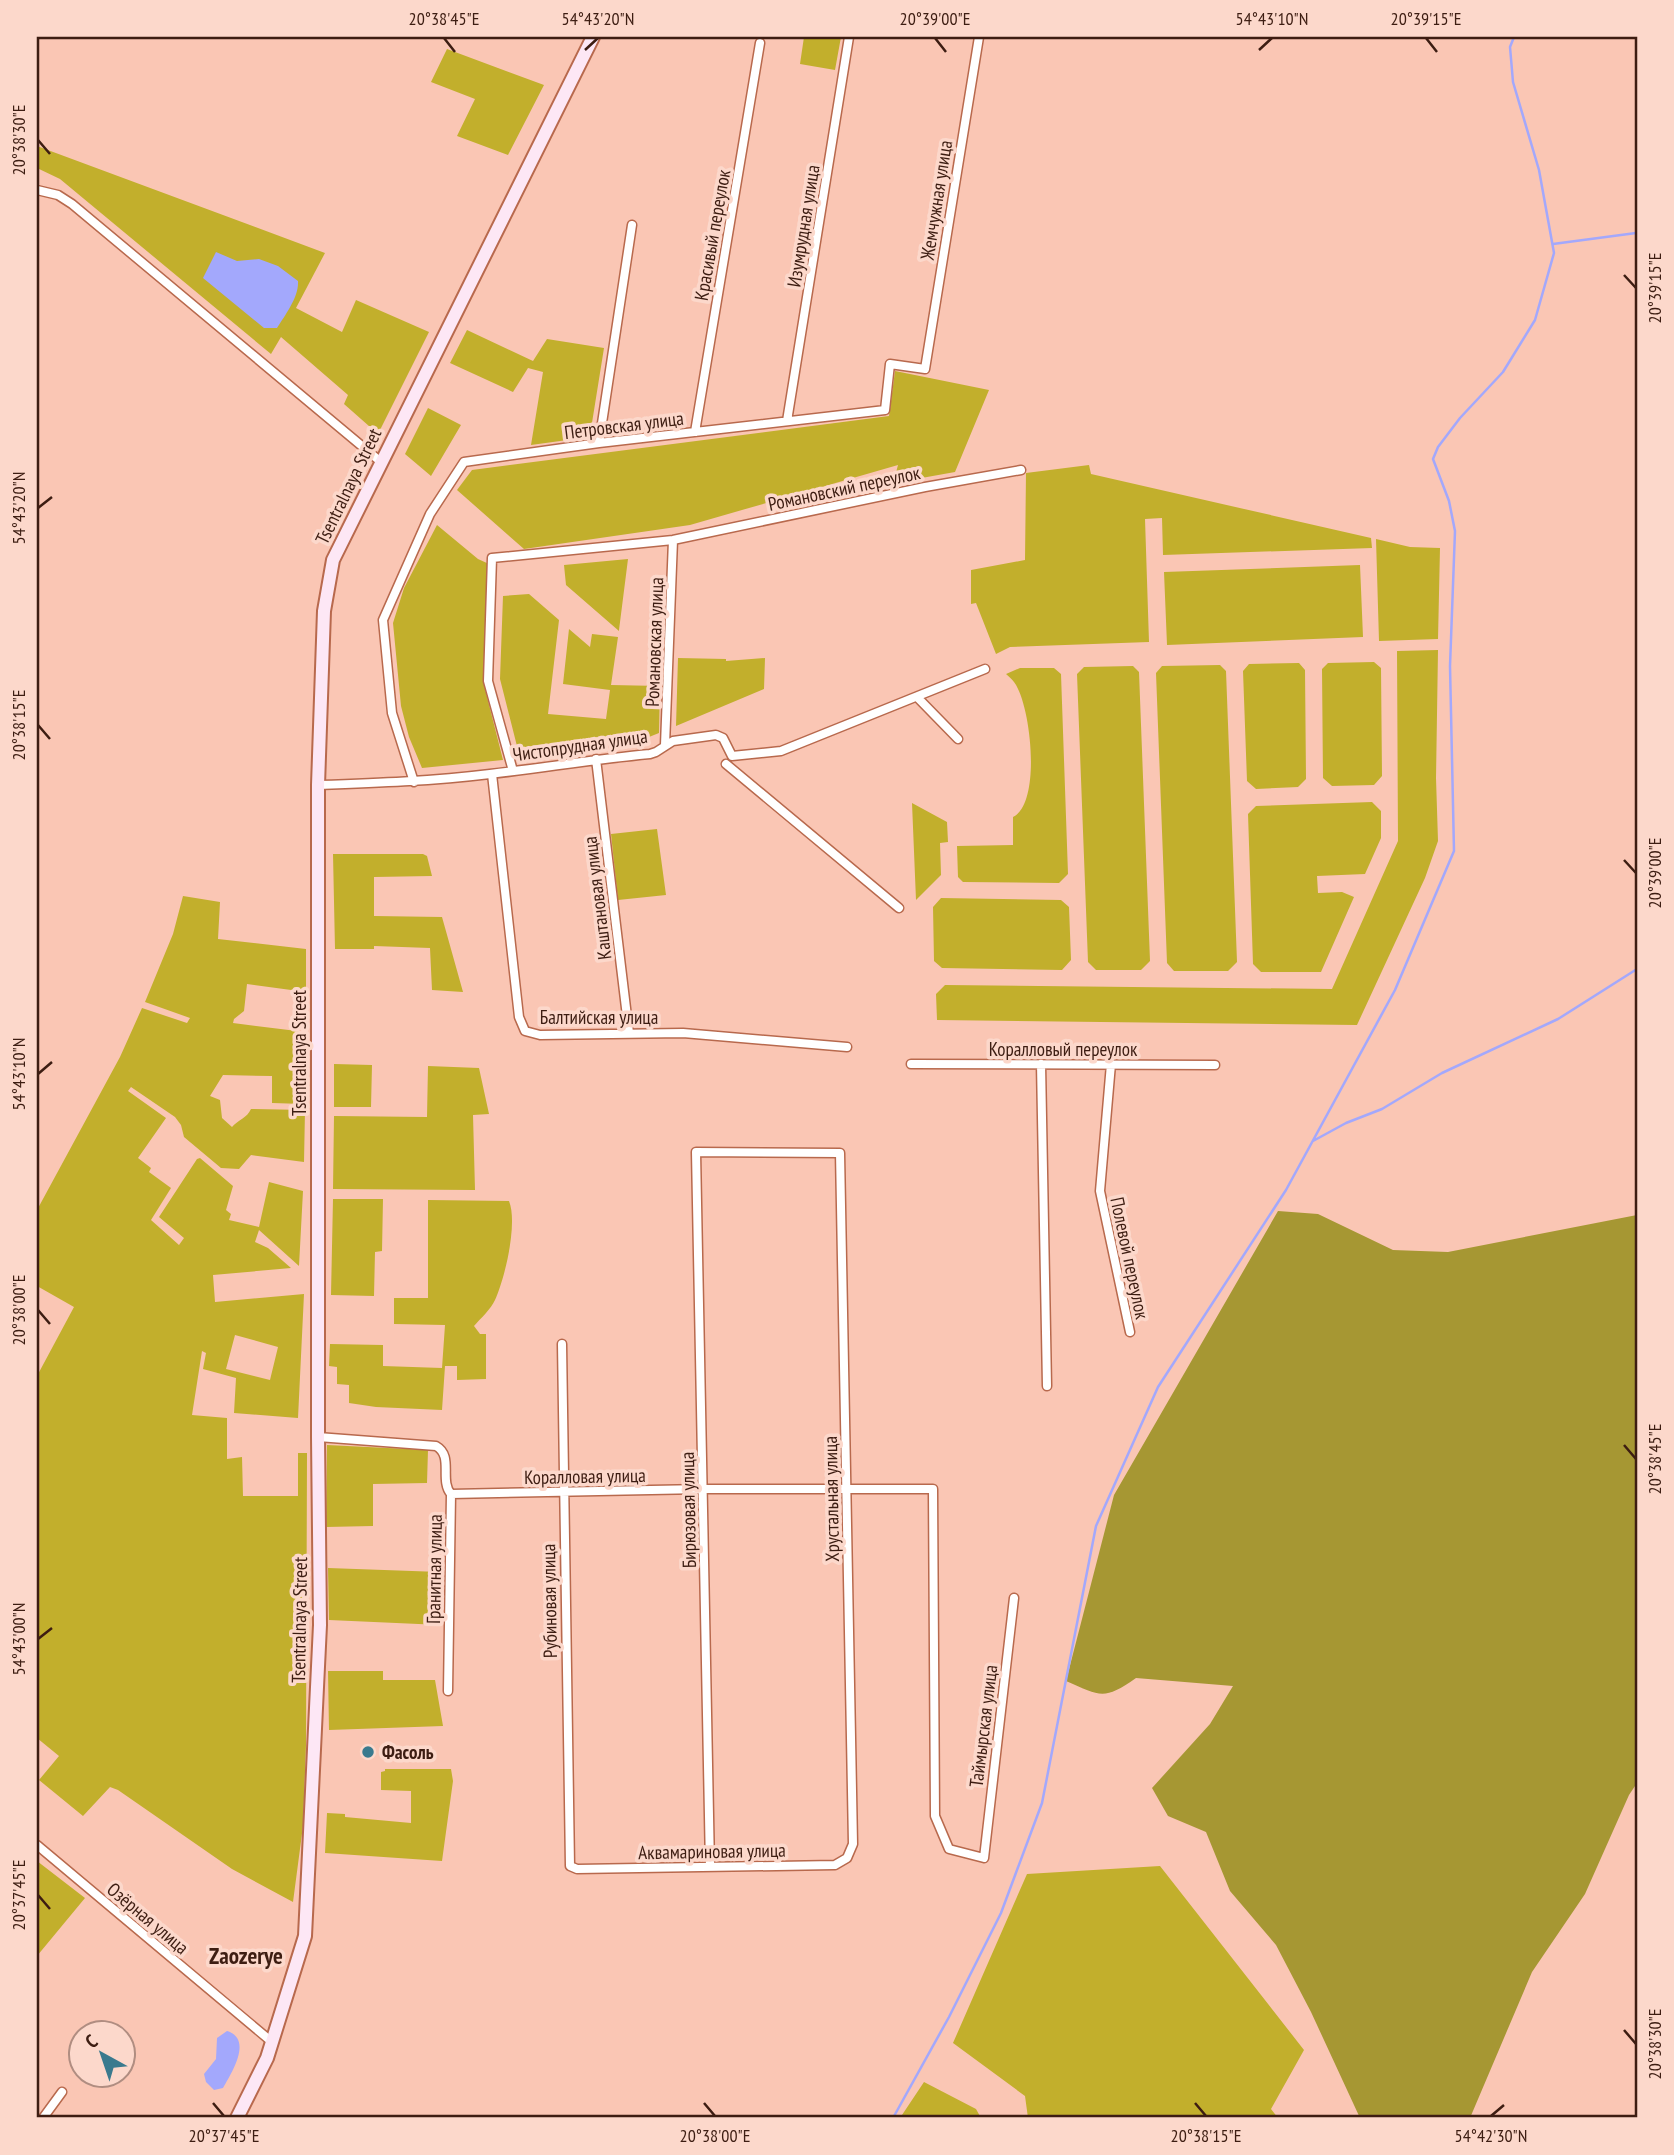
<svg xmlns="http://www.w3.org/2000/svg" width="1674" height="2155" font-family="'PT Sans Narrow',sans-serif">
	<rect width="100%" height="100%" fill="#fac6b4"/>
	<path fill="#c2af2c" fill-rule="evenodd" d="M804,37h37l-6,33 -35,-6z
		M447,49l97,36 -36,70 -51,-19 18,-37 -44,-17z
		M37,146l288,107 -29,55 46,24 14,-32 73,32 -51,102 -34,-30 4,-9 -67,-58 -10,17 -211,-175 -23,-11z
		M467,330l66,31 14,-22 57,9 -13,81 -9,9 -51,7 12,-73 -15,-4 -15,24 -63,-29z
		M895,371l94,19 -34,82 -39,7 -22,1 4,-15 -208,60 -166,24 -67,-59 15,-20 417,-54z
		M428,408l33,17 -30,51 -26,-22z
		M1089,465l2,9 280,64 1,10 -209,7 -1,-37 -17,1 4,123 -139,5 -14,7 -20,-51 -5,1v-34l54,-10 1,-87z
		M437,525l41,34 11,5 -6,117 20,79 -81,8 -13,-31 -8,-31 -8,-83 11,-35z
		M1376,539l34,8 30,1 -2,91 -59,2z
		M628,559l-9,71v1l-53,-46 -2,-20z
		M1360,565l3,72 -196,8 -3,-73z
		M529,594l30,26 -11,94 58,5 4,-29 -47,-6 6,-55 21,18 2,-13 26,3 -7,48 49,1 -1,47 -10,4 -46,4 -1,9 -82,8 -20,-79 3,-83z
		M1438,650l-2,128 2,63 -13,37 -68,147 -420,-5 -1,-26 9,-9 387,4 66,-148 -1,-190z
		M678,658l48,1v2l39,-3 -1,31 -88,37z
		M1374,662l7,6 1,108 -8,9 -42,1 -9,-8 -1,-109 6,-6z
		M1299,663l6,7 1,109 -8,8 -42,2 -9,-8 -4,-110 6,-7z
		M1220,665l6,6 11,291 -9,9h-54l-7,-8 -11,-290 6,-7z
		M1133,666l6,6 11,289 -9,9h-45l-8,-8 -11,-288 7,-7z
		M1020,668h34l7,6 7,200 -9,9 -96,-1 -5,-5 -1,-31 56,-1v-28c29,-14 18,-113 1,-135 -2,-3 -5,-5 -8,-8z
		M1372,802l9,9v27l-16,36 -48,2 1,17 24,-1 12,5 -33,75h-60l-8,-8 -5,-150 8,-8z
		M912,803l35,19 1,20 -8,1 1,32 -25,25z
		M657,829l9,66 -48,5 -7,-66z
		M333,854h90l4,2 5,20 -58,1v39l68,1 21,75 -31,-2 -2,-42 -56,-2v3h-39z
		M183,896l37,6 -2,37 88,10v43l-59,-8 -3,27 -10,8 -1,4 72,9 -1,72 -32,-1v-27l-49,-1 -13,21 10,4 2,18 10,9c6,-7 15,-9 19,-18l54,1 -1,52 -53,-7 -12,14 -18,-1 -37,-31 -3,-12 -6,-8 -44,-30 -3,4 38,27 -28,40 13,10 -2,4 22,16 -20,32 28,25 5,-7 -25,-21 38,-58 3,-1 33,28 -7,24 5,4 -2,6 30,7 10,-45 34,9 -4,75 -40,-36 -4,12 13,6 23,20 -78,7 2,27 89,-8 -6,124 -64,-5 2,-35 -33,-9 3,-16 -4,-2 -10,64 35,3v41l15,-2 1,39h55v-43h9l-1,292 -3,81 -10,76 -61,-33 -114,-79 -8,-3 -27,29 -44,-36 20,-24 -22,-18v-362l37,-69 -37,-21v-76l83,-153 22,-49 45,15 3,-5 -45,-16 28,-68zM235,1335l43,12 -8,33 -44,-11z
		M941,898l120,2 8,7 2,53 -9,10 -120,-2 -8,-7 -1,-54z
		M334,1064l38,1 -1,42h-37z
		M428,1066l51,2 10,46 -16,1 2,75 -142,-1 1,-73 93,1z
		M333,1199h50l-1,52 -7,1 -1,44 -43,-1z
		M428,1200l81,1c9,22 -4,77 -14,99 -4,9 -14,18 -21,26l6,8h6v45l-29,1v-14h-12l-3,44 -66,-3 -27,-4v-18l-12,-1v-17l-8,-1 1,-22 53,1v21l59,2 3,-43 -51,-1v-26h34z
		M327,1445l101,5 -1,33 -54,1v42l-47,1z
		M328,1568l112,4 1,53 -112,-5z
		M328,1671h55v9h52l8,46 -114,4z
		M385,1769h66l2,12 -11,80 -117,-8 2,-40 18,1v3l66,6v-32l-30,-1v-18l4,-1z
		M37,1861l48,37 -48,58z
		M1160,1866l144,184 -33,59 7,9h-250l-3,-22 -72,-53 74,-169z
		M924,2082l52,27 5,9h-81z"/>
	<path fill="#a69733" d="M1278,1211l40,3 75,36 55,2 189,-37v568l-8,12 -44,99 -53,78 -62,146h-110l-49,-106 -35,-67 -46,-54 -24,-59 -38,-16 -16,-28 58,-64 23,-38 -97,-8c-33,23 -35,18 -70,3l48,-186z"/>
	<path fill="#a3a8fc" d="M216,252l21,9 22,-2 19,7 20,15c1,16 -13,34 -21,47h-13l-61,-50z
		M227,2031c26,8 5,41 -4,57l-9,2 -8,-8 -2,-8 12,-15 1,-21z"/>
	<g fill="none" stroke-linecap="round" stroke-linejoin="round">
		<path stroke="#a3a8fc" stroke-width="2.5" d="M1553,244l83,-11
			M1313,1141l33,-18 36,-14 60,-36 116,-54 79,-50
			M893,2118l56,-101 52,-104 41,-110 54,-277 62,-139 128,-197 109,-200 59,-139 -4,-185 5,-135 -6,-30 -16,-42 5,-12 22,-29 43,-46 32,-52 19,-67 -15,-83 -26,-88 -3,-35 4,-10"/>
		<g stroke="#b8694d" stroke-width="11">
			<path id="street" d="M37,190l21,5 14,9 309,258
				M787,421l62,-384
				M695,432l65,-389
				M599,443l33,-218
				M917,697l41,42
				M665,745l8,-205
				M596,759l33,274
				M726,764l173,144
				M513,771l-25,-90 4,-123 181,-18 252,-53 96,-17
				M492,774l27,243 6,14 15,4 143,-2 164,14
				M414,782l-22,-69 -9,-93 47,-106 34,-52 135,-19 286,-33 5,-46 35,5 54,-332
				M318,785c58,-2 115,-4 172,-11 53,-6 106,-15 160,-20l6,-2 17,-11 43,-6 7,3 9,18 49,-5 204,-82
				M911,1064l304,1
				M1041,1064l6,322
				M1111,1064l-11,127 30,141
				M562,1344l8,522 7,3 258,-4 12,-7 6,-14 -13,-691 -144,-1 14,715
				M318,1437l118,9c18,10 3,34 15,48l-3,197
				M451,1494l252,-5h230l2,327 14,33 35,9 30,-260
				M37,1845l235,197
				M43,2118l19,-26"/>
		</g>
		<g stroke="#b8694d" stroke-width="16">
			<path id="secondary" d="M237,2118l30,-60 38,-122 15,-311 -2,-188v-652l6,-174 9,-51 260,-523"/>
		</g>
		<use href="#street" stroke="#fff" stroke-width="8"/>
		<use href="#secondary" stroke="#fde7f5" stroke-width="12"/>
	</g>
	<path fill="none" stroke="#3d1d12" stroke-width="2.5" d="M444,38l11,14M935,38l11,14M1426,38l11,14M585,50l13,-12M1259,50l13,-12M38,140l12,14M1624,275l12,13M38,508l14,-11M38,725l12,14M1624,860l12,13M38,1074l14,-12M38,1310l12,14M1624,1445l12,14M38,1639l14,-11M38,1895l12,14M1624,2030l12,14M213,2103l11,13M704,2103l11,13M1195,2103l11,13M1491,2116l13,-11"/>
	<circle fill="#3a7a8e" stroke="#fcd8cb" stroke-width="2.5" cx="368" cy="1752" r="7"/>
	<g text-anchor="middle" stroke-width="7" stroke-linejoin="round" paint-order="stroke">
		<g font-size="19" fill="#3d1d12" stroke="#fcd8cb">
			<text transform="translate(936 200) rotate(-81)" y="7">Жемчужная улица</text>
			<text transform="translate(803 226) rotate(-81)" y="7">Изумрудная улица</text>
			<text transform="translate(712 235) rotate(-80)" y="7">Красивый переулок</text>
			<text transform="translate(624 425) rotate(-7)" y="7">Петровская улица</text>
			<text transform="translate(348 486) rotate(-64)" y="7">Tsentralnaya Street</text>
			<text transform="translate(844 488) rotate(-12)" y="7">Романовский переулок</text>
			<text transform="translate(654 642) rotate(-88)" y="7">Романовская улица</text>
			<text transform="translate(580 745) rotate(-8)" y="7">Чистопрудная улица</text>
			<text transform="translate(597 898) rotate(-97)" y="7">Каштановая улица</text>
			<text x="599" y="1024">Балтийская улица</text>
			<text x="1063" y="1056">Коралловый переулок</text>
			<text transform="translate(299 1053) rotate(-90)" y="7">Tsentralnaya Street</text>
			<text transform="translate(1130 1258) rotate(78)" y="7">Полевой переулок</text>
			<text transform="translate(585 1476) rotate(-1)" y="7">Коралловая улица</text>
			<text transform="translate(831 1499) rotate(-91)" y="7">Хрустальная улица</text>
			<text transform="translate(688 1510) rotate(-91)" y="7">Бирюзовая улица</text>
			<text transform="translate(434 1569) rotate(-89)" y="7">Гранитная улица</text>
			<text transform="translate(549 1601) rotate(-91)" y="7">Рубиновая улица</text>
			<text transform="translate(299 1620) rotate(-89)" y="7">Tsentralnaya Street</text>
			<text transform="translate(983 1726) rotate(-83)" y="7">Таймырская улица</text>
			<text transform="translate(712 1851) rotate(-1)" y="7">Аквамариновая улица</text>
			<text transform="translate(148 1918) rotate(40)" y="7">Озёрная улица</text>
		</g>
		<g font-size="19" font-weight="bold" fill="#3d1d12" stroke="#fcd8cb" text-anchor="start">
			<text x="382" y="1759">Фасоль</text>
		</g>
		<g font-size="23" font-weight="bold" fill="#3d1d12" stroke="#fcd8cb">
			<text x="246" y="1964">Zaozerye</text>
		</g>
	</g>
	<rect width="1674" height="2155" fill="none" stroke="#fcd8cb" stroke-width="77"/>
	<g transform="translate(102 2054) rotate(320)"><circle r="33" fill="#fcd8cb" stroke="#b08d81" stroke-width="2"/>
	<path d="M0-5L12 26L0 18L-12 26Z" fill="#3a7a8e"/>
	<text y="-10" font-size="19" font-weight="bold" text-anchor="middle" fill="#3d1d12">С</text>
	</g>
	<rect x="38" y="38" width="1598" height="2078" fill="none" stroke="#3d1d12" stroke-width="2.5"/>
	<g font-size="18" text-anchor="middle" fill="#3d1d12">
		<text x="444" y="25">20°38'45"E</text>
		<text x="598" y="25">54°43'20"N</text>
		<text x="935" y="25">20°39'00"E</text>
		<text x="1272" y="25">54°43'10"N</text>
		<text x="1426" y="25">20°39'15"E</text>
		<text transform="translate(19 140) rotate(-90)" y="6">20°38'30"E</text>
		<text transform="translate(1655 288) rotate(-90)" y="6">20°39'15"E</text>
		<text transform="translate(19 508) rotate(-90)" y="6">54°43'20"N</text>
		<text transform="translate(19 725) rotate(-90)" y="6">20°38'15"E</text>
		<text transform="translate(1655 873) rotate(-90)" y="6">20°39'00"E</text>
		<text transform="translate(19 1074) rotate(-90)" y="6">54°43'10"N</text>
		<text transform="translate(19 1310) rotate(-90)" y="6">20°38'00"E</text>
		<text transform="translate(1655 1459) rotate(-90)" y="6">20°38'45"E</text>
		<text transform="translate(19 1639) rotate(-90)" y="6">54°43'00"N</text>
		<text transform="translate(19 1895) rotate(-90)" y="6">20°37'45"E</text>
		<text transform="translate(1655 2044) rotate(-90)" y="6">20°38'30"E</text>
		<text x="224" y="2142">20°37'45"E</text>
		<text x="715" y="2142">20°38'00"E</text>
		<text x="1206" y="2142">20°38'15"E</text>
		<text x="1491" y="2142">54°42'30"N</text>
	</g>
</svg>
